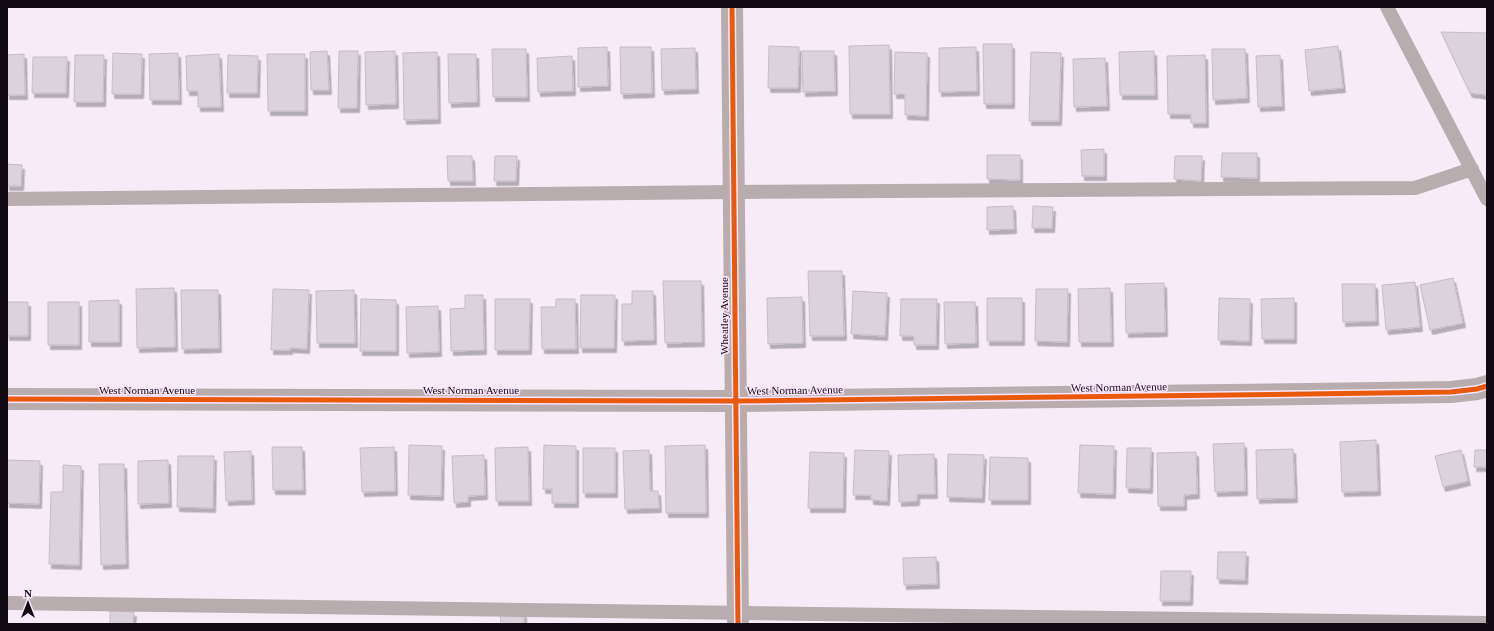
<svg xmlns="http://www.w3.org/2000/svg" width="1494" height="631" font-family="'Times New Roman',serif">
	<defs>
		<filter id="shadow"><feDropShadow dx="2.5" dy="4.5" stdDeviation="0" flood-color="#0004"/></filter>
	</defs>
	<rect width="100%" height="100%" fill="#f6ebf7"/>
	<path fill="#dbd2dc" stroke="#c6bcc7" filter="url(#shadow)" d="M1441,32l46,1v62l-17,-2z
		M983,44h29v60h-28z
		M889,45l1,69h-40l-1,-68z
		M769,46l30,1 -1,41h-30z
		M1338,46l5,42 -34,3 -4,-41z
		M607,47l1,39 -30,1v-39z
		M620,47h31l1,46 -31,1z
		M976,47l1,44 -38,1v-44z
		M695,48l1,41 -34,1 -1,-41z
		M492,49h34l1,48h-34z
		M1212,49h33l2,49 -34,2z
		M327,51l2,39h-18l-1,-38z
		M339,51h19l-1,57h-19z
		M395,51l1,53 -30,1 -1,-53z
		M802,51h32l1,40 -32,1z
		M1154,51l1,44h-35l-1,-43z
		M437,52l1,67 -34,1 -1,-67z
		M895,52l32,1 -1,63 -21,-1v-21h-11z
		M1031,52l30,1 -2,68h-30z
		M113,53l29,1 -1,40h-29z
		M178,53l1,47h-29l-1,-46z
		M24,54l1,41h-18v-40z
		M219,54l2,53h-23v-16h-11l-1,-35z
		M267,54h38v57h-37z
		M448,54h28l1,48 -28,1z
		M75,55h29l-1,47h-29z
		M228,55l30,1 -1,37h-30z
		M1205,55l1,68h-15v-9h-23l-1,-58z
		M1280,55l2,51 -24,1 -2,-51z
		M572,56l1,35 -35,1 -1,-34z
		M33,57h34l-1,36h-34z
		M1105,58l2,48 -33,1 -1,-48z
		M1104,149v27h-22l-1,-26z
		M1222,153h35v25l-36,-1z
		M987,155h33v25l-33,-1z
		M447,156h25l1,25h-25z
		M495,156h22l-1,25h-22z
		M1175,156h27l-1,25 -27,-2z
		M7,164l15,1 -1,21h-14z
		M1013,206l1,23 -27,1v-23z
		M1033,206l20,1 -1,21h-20z
		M808,271h34l2,65h-34z
		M1453,278l10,45 -33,7 -10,-45z
		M663,281h38l1,61 -37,1z
		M1415,282l5,45 -34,3 -4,-45z
		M1164,283l1,49 -39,1 -1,-49z
		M1342,284h33l1,37 -33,1z
		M174,288l1,59 -38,1 -1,-59z
		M1110,288l1,54h-32l-1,-53z
		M273,289l36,1 -2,59 -17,-1v2h-19z
		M1036,289h32l-1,53 -32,-1z
		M181,290h37l1,58 -37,1z
		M354,290l1,53h-38l-1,-52z
		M632,291h21l1,49 -32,1v-37h10z
		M853,291l34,2 -2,43 -34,-2z
		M465,295h18l1,55 -33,1 -1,-42 15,-1z
		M581,295h34l-1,53h-34z
		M802,297l1,46 -35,1 -1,-46z
		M987,298h35v43h-35z
		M1219,298l31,1 -1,42 -31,-1z
		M1294,298v41h-32l-1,-40z
		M361,299l35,1v51h-36z
		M495,299h35l-1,51h-34z
		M556,299h19l1,50h-34l-1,-42h15z
		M901,299h36l-1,46h-22v-9h-14z
		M119,300v42h-30v-41z
		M7,302h21v34h-21z
		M48,302h31v43h-31z
		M944,302h31l1,41 -31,1z
		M438,306l1,46 -32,1 -1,-46z
		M1376,440l2,51 -36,1 -2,-50z
		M1244,443l1,48 -30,1 -2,-48z
		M409,445l33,1 -1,50 -33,-1z
		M544,445l32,1v57h-24v-14h-9z
		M705,445l1,68h-40l-1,-67z
		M1080,445l34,1 -1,48 -35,-1z
		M272,447h30l1,43h-30z
		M394,447l1,44 -33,1 -2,-44z
		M528,447l1,54h-33l-1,-53z
		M583,448h32v45h-32z
		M1127,448h24l-1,41 -24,-1z
		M1293,449l2,49 -38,1 -1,-49z
		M649,450l1,41h8l1,17 -34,1 -2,-58z
		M855,450l34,1 -2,50 -16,-1v-5h-18z
		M1461,450l7,31 -25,6 -8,-31z
		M1475,450h12v17h-13z
		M251,451l1,49 -26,1 -2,-49z
		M810,452l34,1 -1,55h-35z
		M1196,452l1,42 -13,1v11h-26l-1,-53z
		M934,454l1,40h-18v7l-18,1 -1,-47z
		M948,454l36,1 -2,43 -35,-1z
		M484,455l1,40 -17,1v6l-14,1 -2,-47z
		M178,456h36l-1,52 -36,-1z
		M990,457l38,1v42h-39z
		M7,460l33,1 -1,43 -32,-1z
		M168,460l1,43 -31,1v-43z
		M99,464h25l2,100 -25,1z
		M63,465l18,1 -2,99 -30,-1 2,-72h12z
		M1218,552h28l-1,28 -28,-1z
		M936,557l1,27 -33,1 -1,-27z
		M1161,571h30l-1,30h-30z
		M110,611l24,1 -1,12h-23z
		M524,613v11h-23l-1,-10z"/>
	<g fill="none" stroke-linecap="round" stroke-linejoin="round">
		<path stroke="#b8acae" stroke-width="14" d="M1387,7l100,192
			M7,199l727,-7 681,-4 57,-19
			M7,603l1480,20"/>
		<path stroke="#b8acae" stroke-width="22" d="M732,7l6,617
			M7,399l728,2 572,-7 144,-2 26,-3 10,-3"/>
		<g stroke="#fae6fc" stroke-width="8">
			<path id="cycleway" d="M732,7l6,617
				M7,399l728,2 572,-7 144,-2 26,-3 10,-3"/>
		</g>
		<use href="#cycleway" stroke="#e8590c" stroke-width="5"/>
	</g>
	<g text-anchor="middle" stroke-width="3" stroke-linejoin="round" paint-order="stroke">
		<g font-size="11" fill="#120a13" stroke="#fae6fc">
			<text transform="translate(724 316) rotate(-90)" y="4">Wheatley Avenue</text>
			<text transform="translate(1119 387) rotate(-1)" y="4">West Norman Avenue</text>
			<text x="147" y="394">West Norman Avenue</text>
			<text x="471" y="394">West Norman Avenue</text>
			<text transform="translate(795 390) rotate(-1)" y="4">West Norman Avenue</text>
		</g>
	</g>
	<rect width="1494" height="631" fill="none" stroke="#120a13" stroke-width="16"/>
	<g transform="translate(28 603)" stroke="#fae6fc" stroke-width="3" paint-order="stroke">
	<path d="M0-3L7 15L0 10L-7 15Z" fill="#120a13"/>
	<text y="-6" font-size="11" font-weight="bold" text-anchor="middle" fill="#120a13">N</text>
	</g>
</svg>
